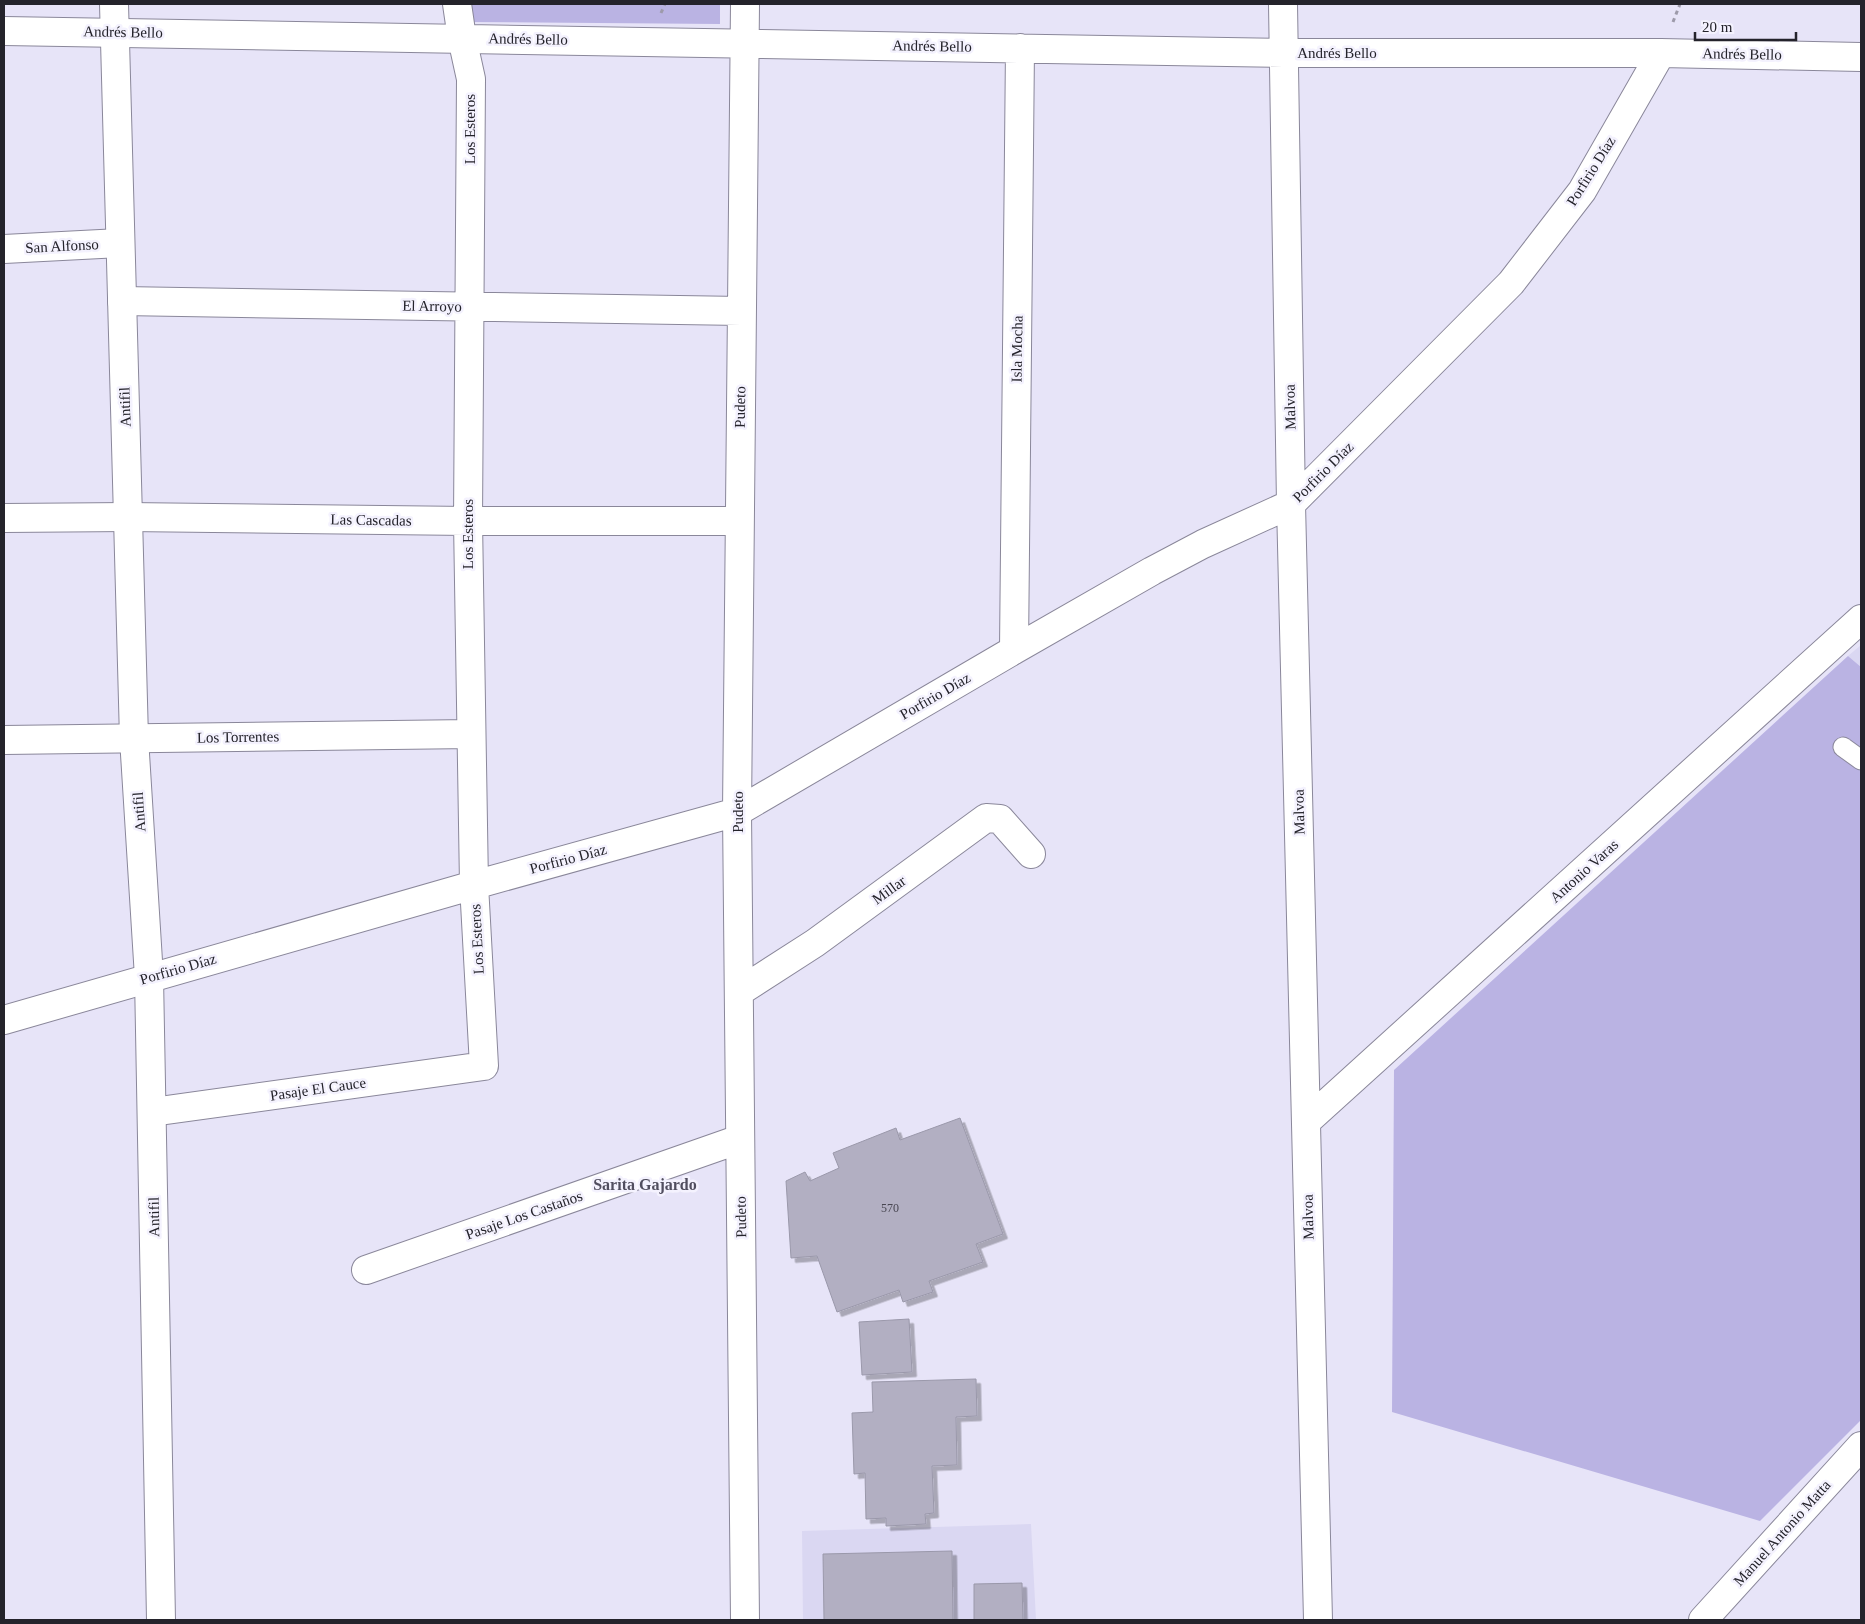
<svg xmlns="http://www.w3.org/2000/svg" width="1865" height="1624" font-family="'Times New Roman',serif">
	<defs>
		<filter id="shadow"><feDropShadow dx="4.5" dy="4.5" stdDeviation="0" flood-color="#0004"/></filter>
	</defs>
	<rect width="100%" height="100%" fill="#e7e4f8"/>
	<path fill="#dad7f2" d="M1861,645v22l-13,-11z
		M1031,1524l5,96h-233l-1,-89z"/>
	<path fill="#bab3e3" d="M466,4h254v20l-254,-2z
		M1848,656l13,11v753l-101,101 -368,-109 2,-342z"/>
	<path fill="#b2afc2" stroke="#9a98aa" filter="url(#shadow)" d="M960,1118l43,116 -27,10 7,18 -54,19 4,11 -30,10 -4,-12 -62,22 -20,-56 -26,2 -5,-77 19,-9 5,9 29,-13 -6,-15 63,-25 4,12z
		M909,1319l3,53 -50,3 -3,-53z
		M976,1379l1,37 -21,1 1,48 -25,1 2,47 -9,1 1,10 -40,2v-8l-20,1 -1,-46 -11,1 -2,-61 21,-1 -1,-30z
		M952,1551l1,69h-129l-1,-66z
		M1022,1583l1,37h-49v-36z"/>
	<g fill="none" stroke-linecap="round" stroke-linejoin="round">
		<g stroke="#8a879a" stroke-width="21">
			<path id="service" d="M1843,747l18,13"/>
		</g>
		<g stroke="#8a879a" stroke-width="30">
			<path id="minor" d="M745,4l-8,808 8,808
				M1283,4l8,500 27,1116
				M4,31l1279,22h378l200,4
				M4,249l116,-6
				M122,301l619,10
				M4,518l124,-1 340,4h271
				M1014,650l6,-602
				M4,740l467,-6
				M739,992l76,-49 171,-125 14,1 31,35
				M4,1020l470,-135 263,-73 277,-162 138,-79 51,-27 88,-40 220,-221 71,-92 79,-138
				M152,1112l332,-46 -10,-181 -6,-364 3,-442 -9,-41 -5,-34
				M1306,1122l555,-503
				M366,1270l374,-131
				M1703,1620l158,-174"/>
		</g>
		<g stroke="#8a879a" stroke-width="30">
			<path id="tertiary" d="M114,4l20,734 15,239 12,643"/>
		</g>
		<path stroke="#9d9aaa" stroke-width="3" stroke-dasharray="4 4" stroke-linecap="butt" d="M661,13l4,-9
			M1673,22l7,-18"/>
		<use href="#service" stroke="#fff" stroke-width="19"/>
		<use href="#minor" stroke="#fff" stroke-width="28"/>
		<use href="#tertiary" stroke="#fff" stroke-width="28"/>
	</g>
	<g text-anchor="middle" stroke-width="5" stroke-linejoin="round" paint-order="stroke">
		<g font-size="12" fill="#484651">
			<text x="890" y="1212">570</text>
		</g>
		<g font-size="15" fill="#24232b" stroke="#f4f2fe">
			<text transform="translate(123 32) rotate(1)" y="5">Andrés Bello</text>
			<text transform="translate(528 39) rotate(1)" y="5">Andrés Bello</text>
			<text transform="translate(932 46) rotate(1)" y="5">Andrés Bello</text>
			<text x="1337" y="58">Andrés Bello</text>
			<text transform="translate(1742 54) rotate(1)" y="5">Andrés Bello</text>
			<text transform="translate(470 129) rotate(-90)" y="5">Los Esteros</text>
			<text transform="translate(1591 171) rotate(-58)" y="5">Porfirio Díaz</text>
			<text transform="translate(62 246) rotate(-3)" y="5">San Alfonso</text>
			<text transform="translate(432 306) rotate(1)" y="5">El Arroyo</text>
			<text transform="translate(1017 349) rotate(-89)" y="5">Isla Mocha</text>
			<text transform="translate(125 407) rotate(-92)" y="5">Antifil</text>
			<text transform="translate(740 407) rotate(-89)" y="5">Pudeto</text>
			<text transform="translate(1290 407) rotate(-91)" y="5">Malvoa</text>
			<text transform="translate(1323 472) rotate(-45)" y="5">Porfirio Díaz</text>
			<text transform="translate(371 520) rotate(1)" y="5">Las Cascadas</text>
			<text transform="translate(468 534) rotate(-90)" y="5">Los Esteros</text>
			<text transform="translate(935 696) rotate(-30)" y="5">Porfirio Díaz</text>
			<text transform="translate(238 737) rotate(-1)" y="5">Los Torrentes</text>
			<text transform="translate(139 812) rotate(-94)" y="5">Antifil</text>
			<text transform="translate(738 812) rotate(-90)" y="5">Pudeto</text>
			<text transform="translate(1299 812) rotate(-91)" y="5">Malvoa</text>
			<text transform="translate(568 859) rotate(-15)" y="5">Porfirio Díaz</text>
			<text transform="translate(1584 871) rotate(-42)" y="5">Antonio Varas</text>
			<text transform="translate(889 890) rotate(-36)" y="5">Millar</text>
			<text transform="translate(477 939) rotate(-93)" y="5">Los Esteros</text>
			<text transform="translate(178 969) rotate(-16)" y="5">Porfirio Díaz</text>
			<text transform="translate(318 1089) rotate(-8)" y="5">Pasaje El Cauce</text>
			<text transform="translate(524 1215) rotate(-19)" y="5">Pasaje Los Castaños</text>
			<text transform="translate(154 1217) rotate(-91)" y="5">Antifil</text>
			<text transform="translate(741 1217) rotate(-91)" y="5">Pudeto</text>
			<text transform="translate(1308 1217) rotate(-91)" y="5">Malvoa</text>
			<text transform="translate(1782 1533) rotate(-48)" y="5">Manuel Antonio Matta</text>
		</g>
		<g font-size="16" font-weight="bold" fill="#514e5f" stroke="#f4f2fe">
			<text x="645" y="1190">Sarita Gajardo</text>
		</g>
	</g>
	<rect width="1865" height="1624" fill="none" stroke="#24232b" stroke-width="10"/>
	<path d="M1695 32v8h101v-8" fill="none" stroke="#24232b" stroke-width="2.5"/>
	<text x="1702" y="32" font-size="15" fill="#24232b" stroke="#f4f2fe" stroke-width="4" paint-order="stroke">20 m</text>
</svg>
